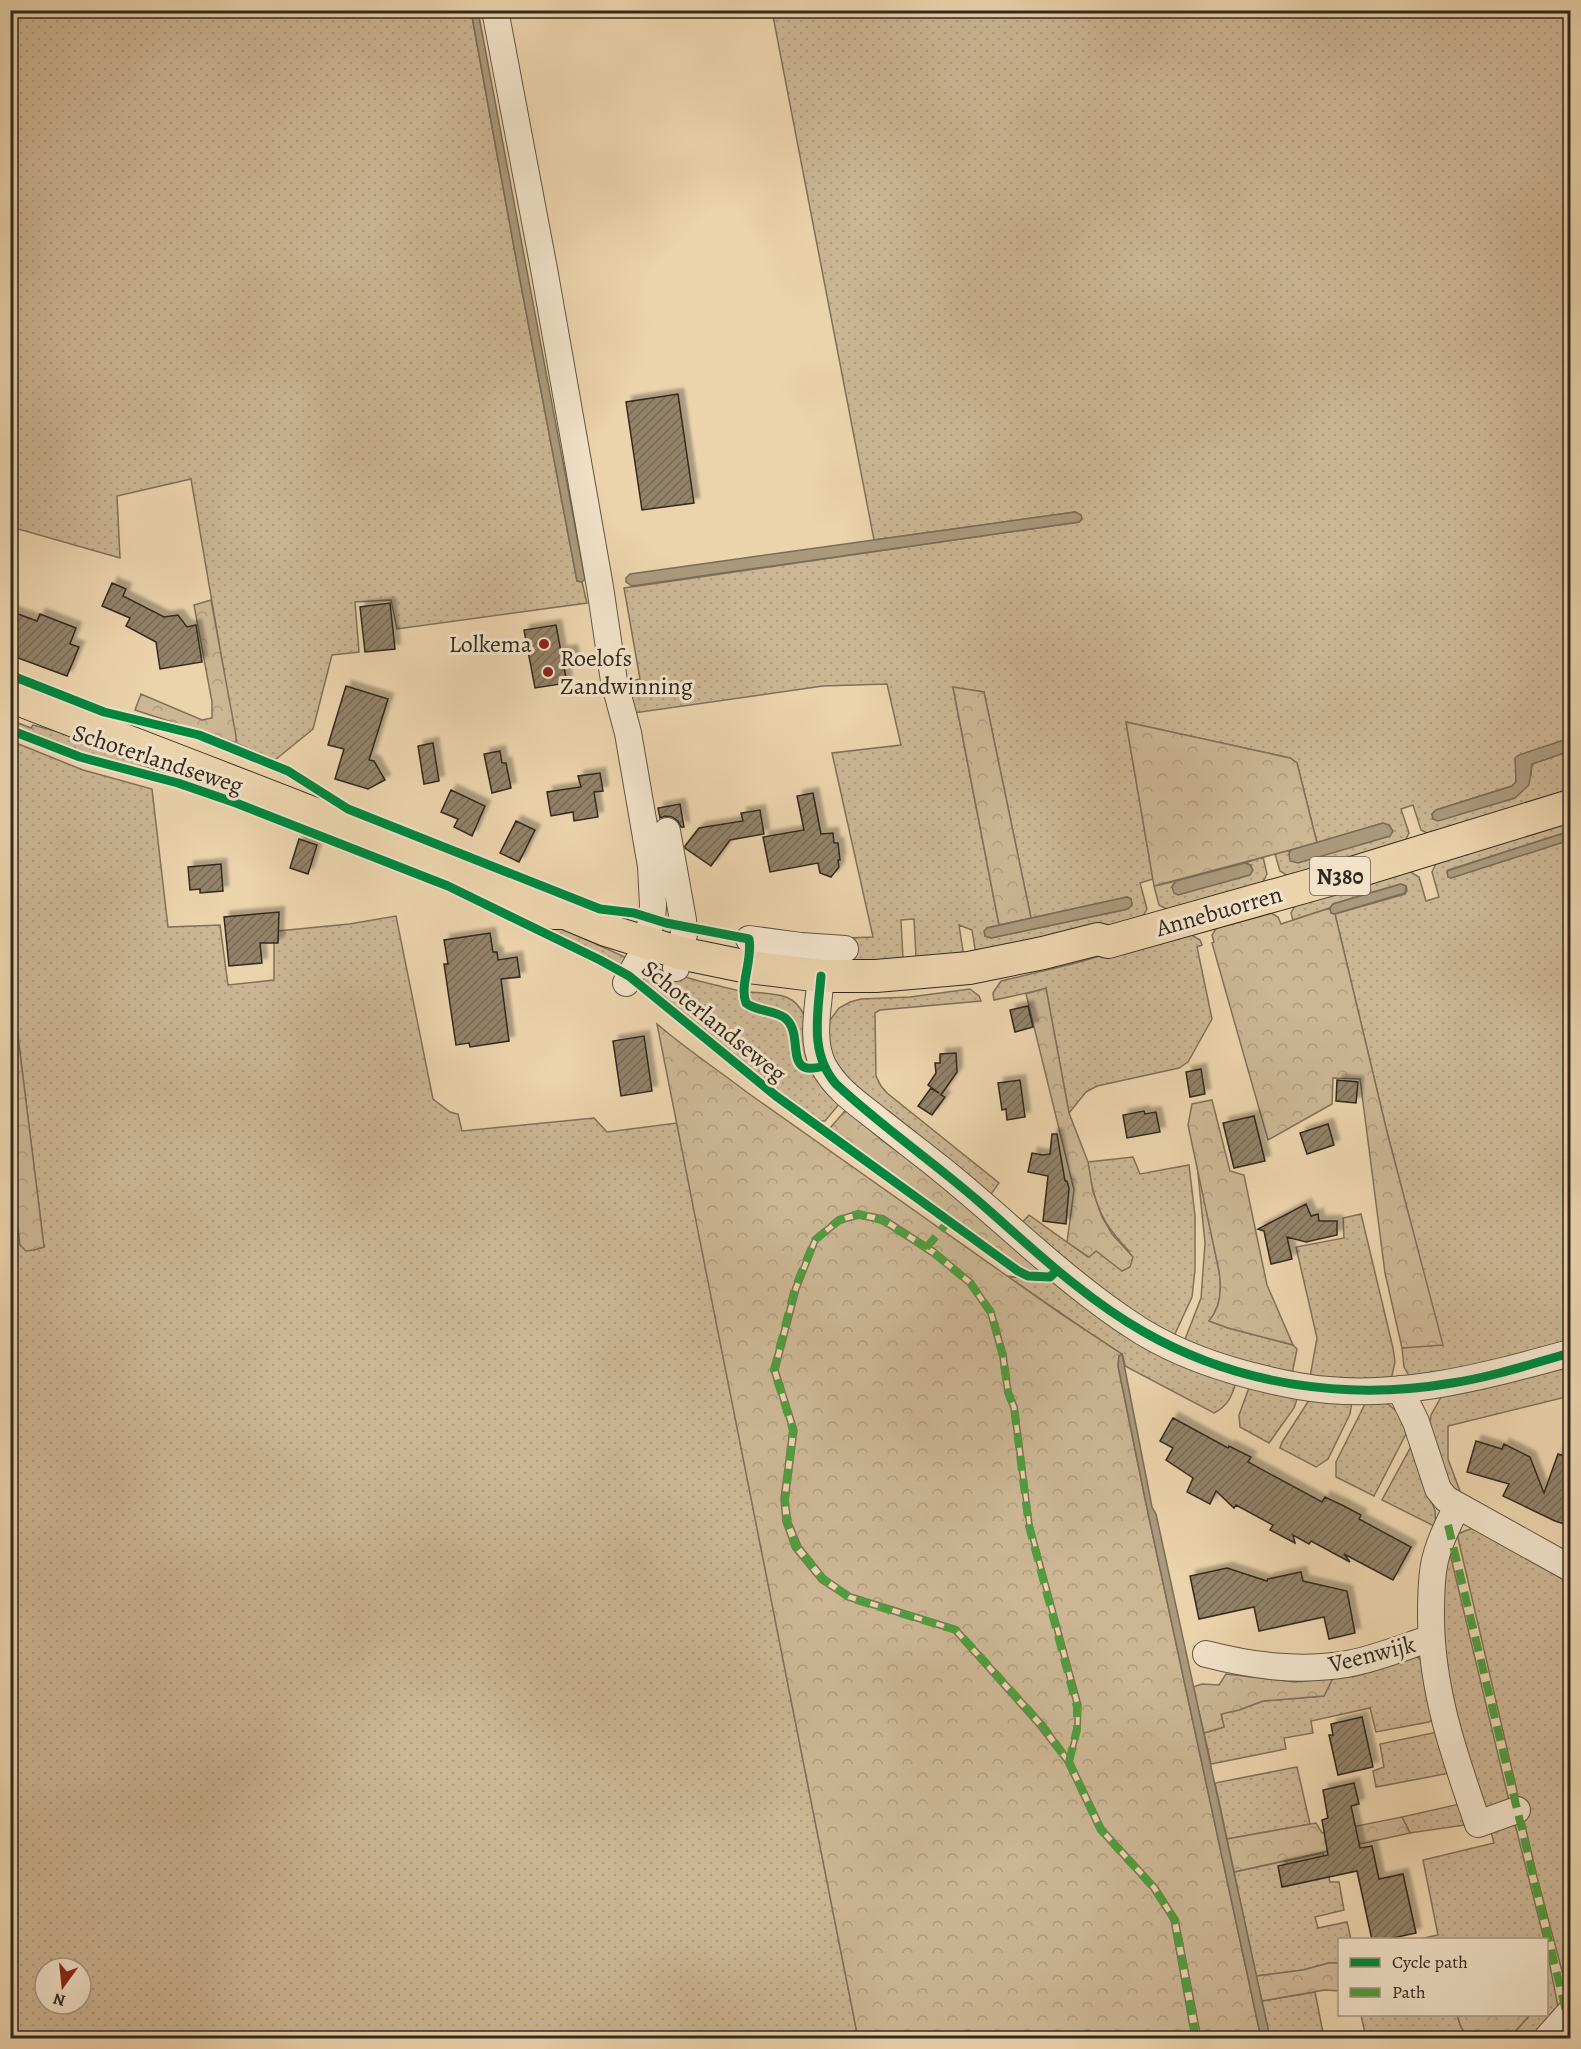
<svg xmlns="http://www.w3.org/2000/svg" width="1581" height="2049" font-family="Alegreya,serif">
	<defs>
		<pattern id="grass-dots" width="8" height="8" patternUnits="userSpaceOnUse" patternTransform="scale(1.5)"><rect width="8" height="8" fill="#ccb694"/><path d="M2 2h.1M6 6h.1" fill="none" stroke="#b09c7f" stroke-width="1.8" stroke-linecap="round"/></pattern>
		<pattern id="forest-crowns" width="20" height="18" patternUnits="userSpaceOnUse" patternTransform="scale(1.5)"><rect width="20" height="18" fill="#ccb694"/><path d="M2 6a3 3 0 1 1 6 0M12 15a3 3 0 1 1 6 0" fill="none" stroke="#b09c7f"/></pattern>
		<pattern id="building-hatch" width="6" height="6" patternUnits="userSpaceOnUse" patternTransform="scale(1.5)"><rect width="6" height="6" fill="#938168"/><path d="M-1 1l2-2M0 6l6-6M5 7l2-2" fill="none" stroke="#796a55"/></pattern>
		<filter id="shadow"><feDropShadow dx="5.5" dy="-5.5" stdDeviation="1.5" flood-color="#0004"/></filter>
	</defs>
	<rect width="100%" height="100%" fill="#ebd3ac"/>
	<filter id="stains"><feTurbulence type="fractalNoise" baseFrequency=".00333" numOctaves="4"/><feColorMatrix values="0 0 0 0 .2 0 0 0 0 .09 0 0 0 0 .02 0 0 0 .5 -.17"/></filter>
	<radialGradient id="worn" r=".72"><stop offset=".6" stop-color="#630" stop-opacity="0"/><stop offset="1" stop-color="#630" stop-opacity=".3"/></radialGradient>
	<path fill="url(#grass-dots)" stroke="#80705a" stroke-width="1.5" fill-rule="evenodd" d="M10,11h461l46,253 60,317 5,1 5,21 -190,26 -6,-29 -36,2 4,50 -27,3 -19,74 -38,31 -39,-17 -45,-264 -74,17 3,62 -109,-31z
		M772,11h798v727l-54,20v24l-4,4 -76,24 -4,4 1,5 82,-21 16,-23 1,-11 38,-13v45l-133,42 -16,-8 -8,-25 -12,4 8,24 -8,16 -107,31 -14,-9 -5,-17 16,-4 -2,4 94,-31 -66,20 -20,-80 -7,-5 -164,-36 27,157 -13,4 7,26 -9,16 -149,35 -14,-11 -3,-19 -13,-5 4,26 -11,15 -36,-9 -2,-38 -13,1 2,39 -63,12 6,-33 27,-1 -41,-184 69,-8 -14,-61 -64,2 -189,27 -8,-31 14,-3 -16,-91 455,-66 3,-3 -7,-7 -201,28zM953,688l31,4 47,226 96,-21 4,2 1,5 -4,5 -137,29 -6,-2 2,-8 12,-3z
		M10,720l21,8 2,-3 71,19 106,46 -129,-37 -70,-27z
		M11,741l72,29 69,19 16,138 52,-2 8,60 46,-5v-42l4,-7 71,-7 47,-8 37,183 17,13 8,2 4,17 132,-13 13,14 70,-9 181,915h-847l-1,-879 10,86 14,5 10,-3 -34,-275zM45,1968h36v36h-36z
		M1570,816v15l-122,39 -1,3 4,5 119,-38v507l-158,34 -8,-14 -2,-19 40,-4 -55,-212 -52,-218 70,-20 2,-4 -1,-4 -6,-2 -67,20 -3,4 -37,12 -2,-7 8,-15 105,-30 15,9 7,24 13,-4 -7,-25 7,-15z
		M1263,857l4,17 -8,16 -83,24 -17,-9 -5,-19 22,-5 -4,6 79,-22 -6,-2z
		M465,885l160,72 2,3 -3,10 -54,-29 -107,-52z
		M1185,931l15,9 2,5 -5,2 15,72 -24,43 -9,6 -82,18 -11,6 -17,21 -23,-124 -52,11 -1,-7 8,-12 75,-18z
		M644,965l55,16 41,10v11l6,8 29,7 9,7 5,5 5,35 7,7 15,4 24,28 -15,18h-9l-89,-66 -91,-78z
		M970,989l9,7 2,5 -101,9 -5,3 1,63 5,10 6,7 112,90 -10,14 -148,-120 -11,-20 -3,-33 12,-16 11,-6 11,-3 49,-2z
		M749,992c12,1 26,1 37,5 25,10 24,44 27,66l-9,1 -2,-4c-5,-12 -1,-25 -8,-37 -10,-19 -33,-10 -46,-23z
		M1133,1157l7,17 49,-9 6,51v54l-3,27 -18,39 -38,-21 -115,-91 8,-9 59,42 8,-6h33c-28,-28 -35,-48 -41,-87v-2z
		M1197,1164l22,107c3,18 2,36 -10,50l19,7 65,17 4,4 -5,25 -30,-6 -78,-26 17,-44 4,-55z
		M1361,1214l32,134 2,14 -4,18 -81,-3 7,-39 -21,-91 48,-9 -1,-20z
		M1007,1276l50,6 179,100c-4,14 -8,24 -22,31l-89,-47 -2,-10z
		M1570,1362v34l-122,30v33l13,35 -13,-7 -19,-59 2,-13 13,-23z
		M1250,1385l48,11 -4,12 -25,35 -29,-16 -1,-12z
		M1311,1397l41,4 -2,13 -22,45 -12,8 -36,-19 2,-6z
		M1383,1400l17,14 8,16 -34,66 -38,-19v-15l30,-60z
		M1413,1443l22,68 1,16 -54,-27z
		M1478,1526l92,51v424l-33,-124 -80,-343z
		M1447,1541l64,268 -23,9 -31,-73 -19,-140z
		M1413,1654l13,9 10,55 -7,4 -53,10 -6,-24 -59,13 2,12 -29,5 2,11 -75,15 -7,-31 20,-6 -3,-13 18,-4 24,-9 61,-5 9,-18z
		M1437,1732l13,41 -74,14 -3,-16 11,-4 -4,-23z
		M1297,1767l13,57 -83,15 -12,-56z
		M1464,1803l8,21 -62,9 -8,-16z
		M1513,1816l31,123 -129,1 23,-5 -15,-75 71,-17 -5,-19z
		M1323,1853l7,29h9l5,28 -29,7 3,11 29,-6 4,17 -11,1 -1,23h-10l-26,7 -47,6 -22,-104z
		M1547,1951l13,65 -20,22h-31l21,-23 16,-1z
		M1315,1992l9,46h-54l-8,-37z
		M1361,2015h96l4,12 7,11h-102z"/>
	<path fill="url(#forest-crowns)" stroke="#80705a" stroke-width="1.5" d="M211,600l25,136v7l-101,-33 6,-16 61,26 10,-2v-16l-18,-97z
		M953,687l31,5 47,226 -32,7z
		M1126,722l164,36 7,5 20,80 -163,43z
		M1330,908l1,5 4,1 52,218 56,213 -41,3 -17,-75 -25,-194 -27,-1 -1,26 -64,36 -56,-197 2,-1 -2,-7 9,-14 43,-12 14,8 3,7z
		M10,972l34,275 -10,3 -8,1 -6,-6 -10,-86z
		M1046,988l23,125 19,49 5,30 9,25 10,17 21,23 -3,10 -8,4 -26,-20 -7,6 -22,-15 7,-52 -48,-196z
		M657,1024c29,25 61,46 91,69l313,221 61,40 -3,2 -1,10 30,147 113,525h-60l-23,-119 -21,-33 -53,-58 -32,-67 8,-32 1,-24 -49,-180 -15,-119 -6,-14 -5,-37 -12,-43 -21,-31 -38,-32 -51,-33 -26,-5 -20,6 -25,21 -20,49 -22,83 19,59 -9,70 2,23 10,27 27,33 28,18 105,32 84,94 28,36 33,69 53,58 20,31 21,118h-334z
		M1212,1100l18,71 14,4 23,110 26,60 -65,-17 -19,-7c12,-14 13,-32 10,-50l-31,-146 4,-21z
		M849,1111l5,1 191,161 -19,-2 -193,-137 -3,-6 14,-16z
		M859,1218l23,5 49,32 37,30 20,29 12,43 5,36 6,15 16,118 48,181v21l-7,28 -24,-33 -87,-96 -106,-33 -26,-18 -24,-30 -10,-24 -3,-22 9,-70 -19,-60 21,-81 19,-48 23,-18z
		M1226,1674l69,8 38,-4 -9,18 -61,5 -24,9 -18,4 3,13 -20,6 -11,-46 9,-3 17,1z
		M1402,1817l8,16 -176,39 -7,-33 89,-16 6,10z
		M1329,1963h10v28l-14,-1 -63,11 -6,-25 47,-6z
		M1457,2015v-1l73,1 -21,23h-41l-7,-11z"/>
	<path fill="#ac997c" stroke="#7c6c57" stroke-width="1.5" d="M471,11h7l107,568 -3,3 -5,-1 -60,-317z
		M1075,512l6,3 1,4 -3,3 -447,64 -6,-4v-4l4,-4z
		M1570,738v13l-38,13 -3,21 -14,13 -77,23 -5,-2 -1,-5 4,-4 76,-24 4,-4 -1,-24 4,-3z
		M1383,823l6,2 4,6 -3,5 -92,27 -8,-2 -1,-7 2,-4z
		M1570,831v9l-119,38 -3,-1 -1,-6z
		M1245,863l5,2 3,5 -3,5 -72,20 -4,-2 -2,-6 4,-6z
		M1401,884l5,2 -1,7 -71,21 -3,-1 -1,-5 3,-4z
		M1127,897l4,2 1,6 -4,4 -137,29 -6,-2 -1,-5 3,-3z
		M1122,1354l30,153 4,7 114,524h-9l-113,-525 -30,-147 1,-10z"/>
	<path fill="url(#building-hatch)" stroke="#33291f" stroke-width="1.5" filter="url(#shadow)" d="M678,394l16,109 -52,7 -16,-108z
		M112,583l14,6 -3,7 41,21 14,-2 9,12 9,-2 6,37 -42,7 -4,-27 -30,-16 4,-8 -28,-12z
		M390,603l5,46 -30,3 -5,-45z
		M10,611l27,10 3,-7 36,14 -6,16 9,3 -12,29 -57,-21z
		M556,625l5,27 11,-2 3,15 -11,2 3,16 -32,5 -11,-58z
		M346,686l42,13 -19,61 5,1 11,19 -17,9 -33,-10 9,-30 -16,-4z
		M433,743l6,38 -15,3 -6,-38z
		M500,751l2,12h4l5,25 -19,5 -8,-39z
		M600,773l3,18 -9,1 4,25 -24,4 -1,-9 -22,4 -4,-24 34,-5 -3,-11z
		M451,790l34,16 -13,30 -18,-9 4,-8 -17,-7z
		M813,793l8,41 12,-1 1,10h4l2,17h-2l1,7 -8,10 -11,-4 -2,-10 -48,9 -7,-35 41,-7 -7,-34z
		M680,804l4,23h-3l-3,-6 -6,-4 -7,-1 -5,2 -2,-10z
		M760,810l4,24 -34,6 -19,26 -26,-18v-2l14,-18 44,-7 -2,-8z
		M516,821l19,9 -16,32 -19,-9z
		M299,839l18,6 -9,29 -18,-6z
		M221,864l2,27 -23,2v-4l-10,1 -2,-23z
		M279,912l-1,31h-18l2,20 -33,3 -5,-49z
		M490,933l3,19h4l1,8 19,-3 3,20 -19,2 8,62 -39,6 -1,-4 -13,2 -12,-81h4l-4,-24z
		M1028,1006l5,21 -18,5 -5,-22z
		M644,1036l8,55 -31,5 -8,-55z
		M956,1053l1,19 -16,23 4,2 -13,18 -14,-9 13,-18 8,5 -11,-8 8,-12 -1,-10h5v-9z
		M1201,1069l4,25 -15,3 -4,-25z
		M1020,1080l5,37 -18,3 -1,-11 -4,1 -4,-27z
		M1337,1080l21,2 -2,21 -20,-2z
		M1144,1111l1,3 11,-2 4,20 -33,6 -4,-23z
		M1254,1116l11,45 -31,7 -11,-45z
		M1328,1124l6,21 -27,9 -7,-21z
		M1052,1134h5l8,47h2l2,7 -3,36 -23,-3 5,-45 -20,-4 4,-19 11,2 7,-1z
		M1306,1204l5,12 7,-2 1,7h18v14l-31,7 -19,-5 5,22 -21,5 -7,-33 -6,-2z
		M1173,1418l55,30 1,-2 22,11 -3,5 74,40 3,-5 19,9 17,9 -2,4 52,28 -18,33 -49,-26 6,8 -39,-21 -2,3 -16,-9 2,8 -25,-13 3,-5 -37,-20 -2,3 -18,-17 -6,13 -23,-12 6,-14 -27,-18 7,-12 -13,-7z
		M1476,1441l26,8 2,-5 26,13 14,36 14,-39 12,4v68l-15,-5 -52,-25 6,-12 -42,-12z
		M1227,1568l40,13 1,-2 33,-7 2,9 44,10 8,42 -26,6 -5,-22 -65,14 -5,-24 -55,12 -9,-43z
		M1362,1717l11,50 -35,8 -9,-40h4l-2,-11z
		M1354,1783l5,21 -8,2 9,42 12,-2 7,33 24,-5 13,59 -32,7h-12l-15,-69 -75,16 -4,-21 50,-11 -6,-35 6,-2 -5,-28z"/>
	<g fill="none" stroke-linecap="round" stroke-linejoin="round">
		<g stroke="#615442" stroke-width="28">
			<path id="minor" d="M495,10l49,259 56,318 14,94 14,52 23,133 2,39 -1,14 -11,37 -15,27
				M667,831l16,89 1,14 -8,34
				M749,939l52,7 44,3
				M826,948l-1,23 -4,5c-2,28 -11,63 2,89 13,25 37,40 58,57 20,16 40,31 60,47 67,54 127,116 200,162 47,29 103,45 157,55 93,17 184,-9 272,-33
				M1400,1389l16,33 22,67 8,10 124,69
				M1457,1506c-9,19 -19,38 -23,59 -3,17 -3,34 -3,51 0,73 23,139 47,208l39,-14
				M1206,1654c47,12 93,18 141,10 29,-5 57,-17 84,-26
				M1547,2038l23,-26"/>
		</g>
		<g stroke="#33291f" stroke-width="34">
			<path id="major" d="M10,696c182,71 365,138 543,217h12l41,17 74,23 68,14 73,9h55l93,-8 74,-15 55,-14 10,3 221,-62 241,-74"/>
		</g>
		<use href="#minor" stroke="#f2e2c9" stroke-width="26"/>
		<use href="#major" stroke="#ebd3ac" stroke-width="32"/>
		<path stroke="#519c3f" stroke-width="8" stroke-dasharray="15 8" stroke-linecap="butt" d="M926,1248l22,-26
			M1448,1525l119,490
			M1069,1762l8,-33v-22l-48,-181 -15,-119 -6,-15 -5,-36 -12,-44 -21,-29 -37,-31 -51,-32 -24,-6 -19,6 -24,20 -20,48 -21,82 19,60 -8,70 2,23 10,25 26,31 27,19 106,32 86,95 27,37 32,68 53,58 21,32 21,118"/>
		<g stroke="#f2e2c9" stroke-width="13">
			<path id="cycleway" d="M10,675l94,37 95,23 89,36 60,38 252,100 34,4 32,10 83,16c4,21 -10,47 -3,64 11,9 27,6 39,15 21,17 -4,61 39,48
				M10,730l70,27 98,26 58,20 212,83 152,74 29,16 147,120 242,175 10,5 22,1 7,-7
				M821,976c-3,38 -12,77 15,108 45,42 95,76 141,116 53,46 105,97 167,132 93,53 203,69 308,51 40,-6 79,-19 118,-30"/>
		</g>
		<use href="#cycleway" stroke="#00873e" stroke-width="9"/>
	</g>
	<g fill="#8f2418" stroke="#f2e2c9" stroke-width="2">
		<circle cx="544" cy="644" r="6"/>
		<circle cx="548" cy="672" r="6"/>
	</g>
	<g text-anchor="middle" stroke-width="6" stroke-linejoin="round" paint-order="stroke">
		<rect fill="#f2e2c9" stroke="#6c6052" stroke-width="1.5" x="1310" y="857" width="60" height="38" rx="4.5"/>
		<g font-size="22" font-weight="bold" fill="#33291f">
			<text x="1340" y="884">N380</text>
		</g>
		<g font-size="24" fill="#33291f" stroke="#f2e2c9" text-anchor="end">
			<text x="532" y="652">Lolkema</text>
			<text x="560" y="666" text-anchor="start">Roelofs<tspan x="560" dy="28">Zandwinning</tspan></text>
		</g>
		<g font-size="24" fill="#33291f" stroke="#f2e2c9">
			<text transform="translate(158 759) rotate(18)" y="8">Schoterlandseweg</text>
			<text transform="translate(1219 911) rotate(-16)" y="8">Annebuorren</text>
			<text transform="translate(714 1021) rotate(39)" y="8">Schoterlandseweg</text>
			<text transform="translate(1372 1654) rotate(-14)" y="8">Veenwijk</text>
		</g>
	</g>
	<rect width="1581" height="2049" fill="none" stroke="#ebd3ac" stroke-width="36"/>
	<rect x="12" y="12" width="1557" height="2025" fill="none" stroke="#33291f" stroke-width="3"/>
	<rect x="18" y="18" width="1545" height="2013" fill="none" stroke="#33291f" stroke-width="1.5"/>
	<rect x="1338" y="1938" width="210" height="78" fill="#f2e2c9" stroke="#a69885" stroke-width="1.5"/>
	<rect x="1350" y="1958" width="30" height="9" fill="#00873e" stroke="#a69885" stroke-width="1.5"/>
	<text x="1392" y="1968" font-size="18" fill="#33291f">Cycle path</text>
	<rect x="1350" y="1988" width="30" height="9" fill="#519c3f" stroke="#a69885" stroke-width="1.5"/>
	<text x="1392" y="1998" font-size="18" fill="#33291f">Path</text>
	<g transform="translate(63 1986) rotate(195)"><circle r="28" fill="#f2e2c9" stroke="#a69885" stroke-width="1.5"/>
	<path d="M0-4.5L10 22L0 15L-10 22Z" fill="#8f2418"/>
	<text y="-9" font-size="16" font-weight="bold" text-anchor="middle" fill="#33291f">N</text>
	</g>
	<rect width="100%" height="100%" filter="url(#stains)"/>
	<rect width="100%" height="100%" fill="url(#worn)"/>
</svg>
